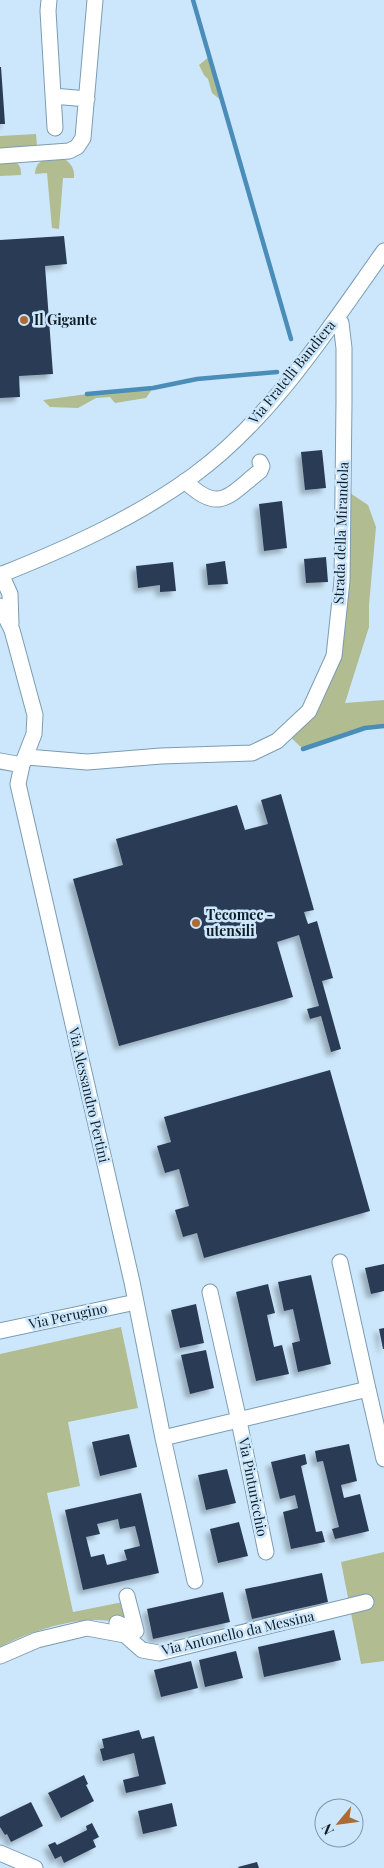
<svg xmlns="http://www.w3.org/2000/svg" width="384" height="1868" font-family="'Playfair Display',serif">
	<defs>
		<filter id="shadow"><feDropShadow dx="-4.5" dy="4.5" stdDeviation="2.5" flood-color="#0004"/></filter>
	</defs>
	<rect width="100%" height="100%" fill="#cce7fb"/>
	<path fill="#b1bc91" d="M210,56l13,46 -11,-9 -4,-14 -4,-4 -5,-10z
		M36,134l1,12 -37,2v-12z
		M63,158c8,5 12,11 11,20h-11l-4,51 -7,-1 -5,-55 -12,1c1,-17 14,-15 28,-16z
		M13,161c7,3 8,6 8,14l-21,1v-14z
		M153,388l-7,10 -31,5 -5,-6 -14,1 -18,10 -28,-1 -7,-7 44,-6z
		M344,489l24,16 8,22 -7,78v22l-24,76 39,-3v26l-19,2 -62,21 -17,-16 23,-22 25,-55z
		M121,1327l17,81 -70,14 12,64 -33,7 26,119 55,-11 7,29c-4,-2 -9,-6 -14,-7 -36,-10 -89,7 -121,24v-293z
		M384,1552v109l-23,3 -20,-102z"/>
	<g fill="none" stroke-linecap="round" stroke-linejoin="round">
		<path stroke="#4a8db8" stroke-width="4.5" d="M193,0l98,339
			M87,394l66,-6 44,-9 80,-7
			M303,749l62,-21 19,-2"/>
	</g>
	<path fill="#2b3b55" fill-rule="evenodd" filter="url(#shadow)" d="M0,67h1l4,57h-5z
		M64,236l3,28 -22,2 8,108 -34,2 1,21 -20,1v-158z
		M322,450l4,38 -21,2 -4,-38z
		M282,501l5,47 -23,3 -5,-47z
		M326,557l2,25 -22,1 -2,-24z
		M225,561l3,23 -20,1 -2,-21z
		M173,562l3,29 -16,1v-7l-22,3 -2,-22z
		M281,794l33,116 -10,2 4,12 9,-3 16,57 -11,3 19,68 -10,3 -10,-36 -11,3 -3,-10 12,-3 -20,-71 -22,7 16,55 -174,49 -46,-167 50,-14 -7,-26 121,-34 8,25 23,-6 -7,-24z
		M330,1070l40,141 -166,47 -7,-25 -14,4 -8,-27 14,-4 -10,-37 -14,4 -8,-27 14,-4 -7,-25z
		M384,1264v27l-13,3 -6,-26z
		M311,1275l20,89 -33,8 -6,-29 8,-2 -7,-32 -9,2 -6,-29z
		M268,1284l7,29 -8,2 7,32 8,-2 7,29 -33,7 -20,-89z
		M196,1304l8,39 -24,5 -9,-38z
		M384,1328v21h-1l-4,-20z
		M206,1350l8,38 -24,6 -9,-39z
		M129,1434l8,33 -37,9 -8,-34z
		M349,1444l8,37 -16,4 3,13 16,-4 9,37 -34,8 -3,-10 7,-2 -16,-66 -6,1 -2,-11z
		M305,1454l2,10 -6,2 15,66 6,-1 3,11 -34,7 -8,-37 15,-4 -3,-13 -15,4 -9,-37z
		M227,1469l9,34 -30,7 -8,-35z
		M141,1493l18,80 -76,17 -18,-80zM118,1519l2,10 15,-3 5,20 -16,4 3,10 -20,5 -3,-11 -13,3 -5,-20 14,-3 -3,-10z
		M239,1522l9,34 -30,7 -8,-34z
		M322,1573l6,29 -76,17 -7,-30z
		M223,1592l7,30 -77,17 -6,-30z
		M334,1630l7,30 -77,17 -6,-30z
		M236,1651l7,27 -38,9 -6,-27z
		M191,1661l7,27 -37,9 -7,-27z
		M139,1730l3,9 12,-3 12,48 -40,9 -3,-13 16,-4 -5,-23 -31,8 -3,-12 4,-1 -2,-9z
		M84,1775l4,9 -2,1 8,16 -33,17 -13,-25z
		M31,1802l12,24 -32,16 -4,-8 -2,1 -5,-8v-10z
		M172,1803l5,23 -34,8 -5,-23z
		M92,1823l7,14 -6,3 3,7 -32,16 -3,-7 -6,3 -7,-14 7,-3 2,3 30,-15 -1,-4z
		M257,1862l2,6h-20l-1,-1z"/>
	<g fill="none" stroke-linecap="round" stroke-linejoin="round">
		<g stroke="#7b9cb3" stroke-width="17">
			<path id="minor" d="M49,0l-1,11 7,117
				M53,96l34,3
				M0,156l69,-5 8,-4 6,-9 12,-138
				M185,481c35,34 44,14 75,-10l2,-5 -2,-4
				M1,574l9,20 1,30
				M0,575c68,-27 135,-57 194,-100 78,-57 135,-147 190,-224
				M0,606l12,24 23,85 -1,19 -12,31 -4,19 114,498 31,156 32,143
				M27,757l60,5 74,-6 91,-3 25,-12 32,-30 25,-55 8,-75 2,-180v-53l-3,-25
				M0,761l22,4
				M340,1262l28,127
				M210,1292l29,129 27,131
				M0,1331l136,-29
				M163,1438l205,-49 16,70
				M117,1623l19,8 -9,-35
				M0,1656l37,-16 50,-12 38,7 17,15 17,3 207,-51
				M0,1853l35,15"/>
		</g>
		<use href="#minor" stroke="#fff" stroke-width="15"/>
	</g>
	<g fill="#ab6b33" stroke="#cce7fb" stroke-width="2">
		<circle cx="24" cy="320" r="5"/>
		<circle cx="196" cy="923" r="5"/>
	</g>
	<g text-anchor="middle" stroke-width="5" stroke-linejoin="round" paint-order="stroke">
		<g font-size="14" font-weight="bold" fill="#0f1c25" stroke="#cce7fb" text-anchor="start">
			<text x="34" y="325">Il Gigante</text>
			<text x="206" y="920">Tecomec -<tspan x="206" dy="16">utensili</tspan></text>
		</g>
		<g font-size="14" fill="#0f1c25" stroke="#cce7fb">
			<text transform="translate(292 372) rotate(-51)" y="5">Via Fratelli Bandiera</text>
			<text transform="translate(341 533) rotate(-88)" y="5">Strada della Mirandola</text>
			<text transform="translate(89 1095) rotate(77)" y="5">Via Alessandro Pertini</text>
			<text transform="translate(68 1316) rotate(-12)" y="5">Via Perugino</text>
			<text transform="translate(253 1487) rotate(79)" y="5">Via Pinturicchio</text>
			<text transform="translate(238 1633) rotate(-13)" y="5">Via Antonello da Messina</text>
		</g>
	</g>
	<g transform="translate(339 1823) rotate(241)"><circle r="24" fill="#cce7fb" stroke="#8096a5"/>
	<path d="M0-4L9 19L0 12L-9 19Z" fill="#ab6b33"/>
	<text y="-8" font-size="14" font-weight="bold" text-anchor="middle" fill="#0f1c25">N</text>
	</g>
</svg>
